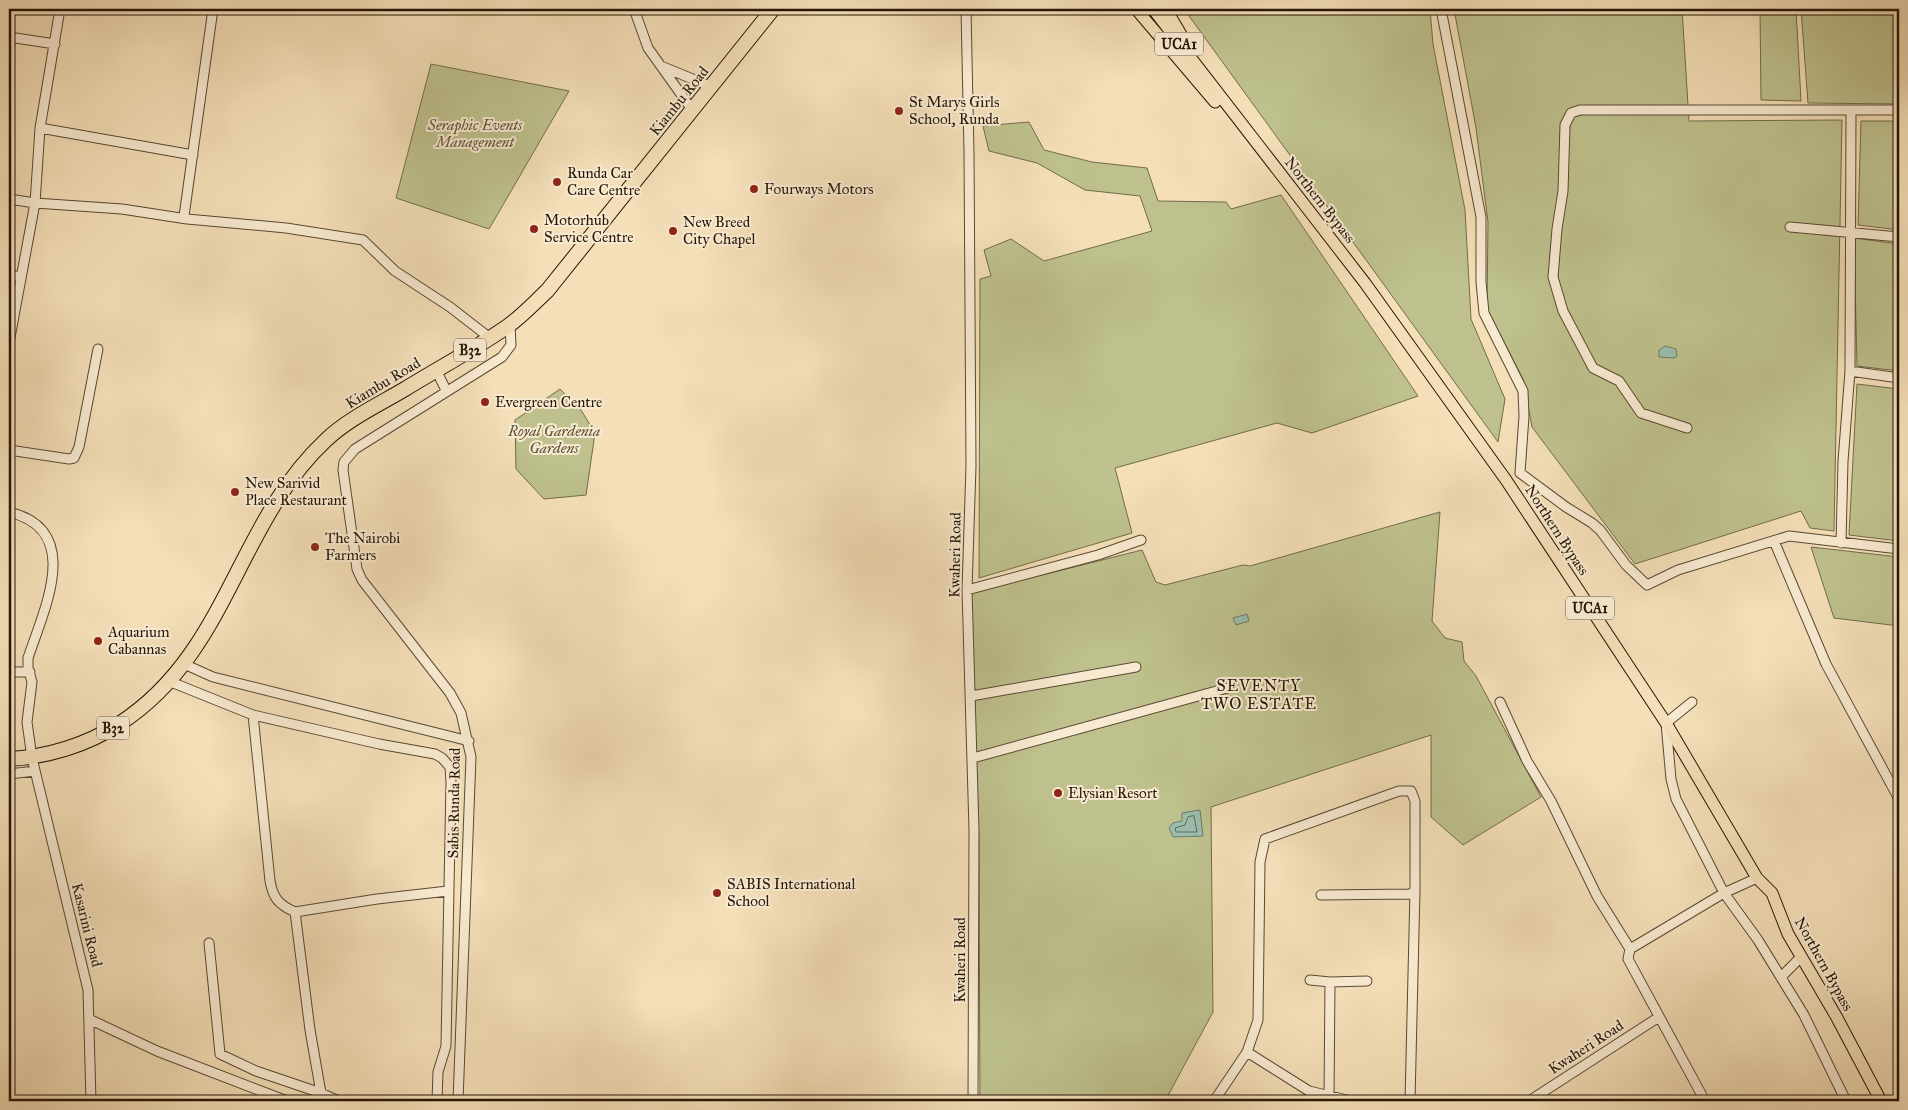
<svg xmlns="http://www.w3.org/2000/svg" width="1908" height="1110" font-family="'IM FELL Great Primer',serif">
	<rect width="100%" height="100%" fill="#f4dfb8"/>
	<filter id="stains"><feTurbulence type="fractalNoise" baseFrequency=".004" numOctaves="4"/><feColorMatrix values="0 0 0 0 .2 0 0 0 0 .09 0 0 0 0 .02 0 0 0 .5 -.17"/></filter>
	<radialGradient id="worn" r=".72"><stop offset=".6" stop-color="#630" stop-opacity="0"/><stop offset="1" stop-color="#630" stop-opacity=".3"/></radialGradient>
	<path fill="#bec18d" stroke="#726b4a" d="M1184,9h246l3,35 32,166 6,109 34,80 -7,43z
		M1454,9h228l7,112 153,-1 -8,411 -24,-3 -9,-17 -166,53 -103,-137 -9,-48 -36,-70 1,-87 -12,-94z
		M1737,9h59l5,92 -40,-1 -1,-90z
		M1801,9h98v95l-91,-1z
		M431,64l138,27 -80,138 -93,-31z
		M1861,121h38v109l-41,-5z
		M1029,122l15,28 48,12 55,6 11,33 68,1 5,7 50,-14 137,201 -106,37 -35,-10 -162,45 17,65 -153,45 1,-299 11,-3 -7,-26 27,-11 33,22 108,-30 -12,-35 -55,-6 -48,-27 -48,-12 -6,-25z
		M1854,238l45,6v127l-42,-5z
		M1857,384l42,5v152l-50,-6z
		M560,389l21,21 14,23 -9,62 -42,4 -28,-30 -1,-49z
		M1440,512l-8,109 13,17 17,4 2,19 12,15 65,121 -78,48 -32,-28v-82l-220,72 2,205 -48,89h-185l-1,-261 -9,-247 172,-43 14,32 9,3 78,-20 7,1z
		M1811,547l88,10v69l-65,-8z"/>
	<path fill="#9cbdad" stroke="#6c7a6b" d="M1665,346l11,3 1,7 -2,2 -16,-1v-7z
		M1247,614l2,7 -13,4 -3,-7z
		M1200,810l3,26 -30,1 -4,-9 4,-5 9,-2v-8z"/>
	<g fill="none" stroke-linecap="round" stroke-linejoin="round">
		<path stroke="#60695a" stroke-width="1" d="M1194,816l3,16h-21l-1,-4 10,-3 3,-8z"/>
		<g stroke="#594833" stroke-width="11">
			<path id="minor" d="M213,9l-29,207 3,3 99,9 77,12 32,31 55,36 40,31
				M634,9l14,39 45,63
				M966,9l3,143 2,314 -4,124 7,240 -1,271
				M1441,9l40,208v65l3,31 39,78 1,25 -4,57
				M9,37l46,7
				M661,66l51,21
				M40,128l153,27
				M9,199l26,4 87,6 65,10
				M1790,227l109,10
				M9,275l12,2
				M9,343l26,-140 5,-75 20,-119
				M436,370l10,20
				M1850,371l49,7
				M1687,428l-46,-15 -22,-32 -26,-13 -30,-57 -10,-34 4,-48 6,-38 2,-66 6,-12 9,-3h319
				M9,450l60,9 5,-1 5,-11 19,-98
				M1520,473l46,34 26,16 8,7 26,35 21,20 31,-15 111,-34 110,13
				M9,512c75,18 35,97 19,146v10l4,14 -5,40 5,36 56,232 3,111
				M1774,541l52,123 73,135
				M1841,543l2,-82 7,-90 1,-261
				M967,590l131,-35 43,-15
				M184,664l29,13 256,64
				M9,672h21
				M171,682l82,33 126,29 56,10 7,4 8,9 1,15 -5,264 -8,26 -1,29
				M971,696l165,-29
				M1500,702l27,59 24,40 46,95 33,53
				M1692,702l-26,21 5,56 5,20 48,94 34,47 46,75 42,86
				M253,715l17,166c3,17 9,24 25,31l82,-13 71,-8
				M973,758l258,-71
				M9,774l26,-3
				M295,912l15,118 11,63
				M209,943l11,111 36,17 65,22 18,8
				M1781,977l20,-20
				M1310,980l20,2 -1,115
				M1330,982l37,-1
				M91,1020l66,31 130,50
				M1247,1052l62,39 42,10
				M458,1101l13,-344 -10,-44 -11,-20 -88,-113 -5,-11 -14,-99 1,-8 11,-13 147,-92 9,-12 -1,-20
				M1214,1101l33,-49 11,-32 2,-158 5,-23 134,-48h12l4,10v89l-4,4 -90,1
				M1410,1101l5,-211
				M1529,1101l130,-84
				M1705,1101l-77,-142 2,-10 94,-56 33,-15"/>
		</g>
		<g stroke="#251507" stroke-width="13">
			<path id="major" d="M1136,9l79,93
				M1153,9l212,274 141,197 160,243 91,155 15,15 16,41 48,82 45,85
				M1166,9l23,39"/>
		</g>
		<g stroke="#251507" stroke-width="16">
			<path id="highway" d="M9,759c38,-2 78,-14 110,-35 110,-71 116,-199 207,-284 22,-21 52,-35 79,-51 34,-21 70,-40 103,-63 14,-10 27,-24 39,-35l226,-282"/>
		</g>
		<use href="#minor" stroke="#f8ead1" stroke-width="9"/>
		<use href="#major" stroke="#f4dfb8" stroke-width="11"/>
		<use href="#highway" stroke="#f4dfb8" stroke-width="14"/>
	</g>
	<g fill="#8f2418" stroke="#f8ead1" stroke-width="2">
		<circle cx="899" cy="111" r="5"/>
		<circle cx="557" cy="182" r="5"/>
		<circle cx="754" cy="189" r="5"/>
		<circle cx="534" cy="229" r="5"/>
		<circle cx="673" cy="231" r="5"/>
		<circle cx="485" cy="402" r="5"/>
		<circle cx="235" cy="492" r="5"/>
		<circle cx="315" cy="547" r="5"/>
		<circle cx="98" cy="641" r="5"/>
		<circle cx="1058" cy="793" r="5"/>
		<circle cx="717" cy="893" r="5"/>
	</g>
	<g text-anchor="middle" stroke-width="4" stroke-linejoin="round" paint-order="stroke">
		<g fill="#f8ead1" stroke="#645544" stroke-width="1">
			<rect x="1155" y="32.5" width="48" height="23" rx="4"/>
			<rect x="454" y="338.5" width="32" height="23" rx="4"/>
			<rect x="1566" y="596.5" width="48" height="23" rx="4"/>
			<rect x="97" y="716.5" width="32" height="23" rx="4"/>
		</g>
		<g font-size="14" font-weight="bold" fill="#251507">
			<text x="1179" y="49">UCA1</text>
			<text x="470" y="355">B32</text>
			<text x="1590" y="613">UCA1</text>
			<text x="113" y="733">B32</text>
		</g>
		<g font-size="15" fill="#251507" stroke="#f8ead1">
			<text transform="translate(679 101) rotate(-51)" y="5">Kiambu Road</text>
			<text transform="translate(1320 200) rotate(52)" y="5">Northern Bypass</text>
			<text transform="translate(383 383) rotate(-31)" y="5">Kiambu Road</text>
			<text transform="translate(1557 530) rotate(57)" y="5">Northern Bypass</text>
			<text transform="translate(955 555) rotate(-89)" y="5">Kwaheri Road</text>
			<text transform="translate(454 803) rotate(-89)" y="5">Sabis Runda Road</text>
			<text transform="translate(87 925) rotate(76)" y="5">Kasarini Road</text>
			<text transform="translate(960 960) rotate(-90)" y="5">Kwaheri Road</text>
			<text transform="translate(1824 964) rotate(61)" y="5">Northern Bypass</text>
			<text transform="translate(1586 1047) rotate(-33)" y="5">Kwaheri Road</text>
		</g>
		<g font-size="15" fill="#251507" stroke="#f8ead1" text-anchor="start">
			<text x="909" y="107">St Marys Girls<tspan x="909" dy="17">School, Runda</tspan></text>
			<text x="567" y="178">Runda Car<tspan x="567" dy="17">Care Centre</tspan></text>
			<text x="764" y="194">Fourways Motors</text>
			<text x="544" y="225">Motorhub<tspan x="544" dy="17">Service Centre</tspan></text>
			<text x="683" y="227">New Breed<tspan x="683" dy="17">City Chapel</tspan></text>
			<text x="495" y="407">Evergreen Centre</text>
			<text x="245" y="488">New Sarivid<tspan x="245" dy="17">Place Restaurant</tspan></text>
			<text x="325" y="543">The Nairobi<tspan x="325" dy="17">Farmers</tspan></text>
			<text x="108" y="637">Aquarium<tspan x="108" dy="17">Cabannas</tspan></text>
			<text x="1068" y="798">Elysian Resort</text>
			<text x="727" y="889">SABIS International<tspan x="727" dy="17">School</tspan></text>
		</g>
		<g font-size="15" font-style="italic" fill="#5b5136" stroke="#f8ead1">
			<text x="475" y="130">Seraphic Events<tspan x="475" dy="17">Management</tspan></text>
			<text x="554" y="436">Royal Gardenia<tspan x="554" dy="17">Gardens</tspan></text>
		</g>
		<g font-size="16" letter-spacing="1" fill="#251507" stroke="#f8ead1">
			<text x="1259" y="691">SEVENTY<tspan x="1259" dy="18">TWO ESTATE</tspan></text>
		</g>
	</g>
	<rect width="1908" height="1110" fill="none" stroke="#f4dfb8" stroke-width="30"/>
	<rect x="10" y="10" width="1888" height="1090" fill="none" stroke="#251507" stroke-width="2.5"/>
	<rect x="15" y="15" width="1878" height="1080" fill="none" stroke="#251507"/>
	<rect width="100%" height="100%" filter="url(#stains)"/>
	<rect width="100%" height="100%" fill="url(#worn)"/>
</svg>
